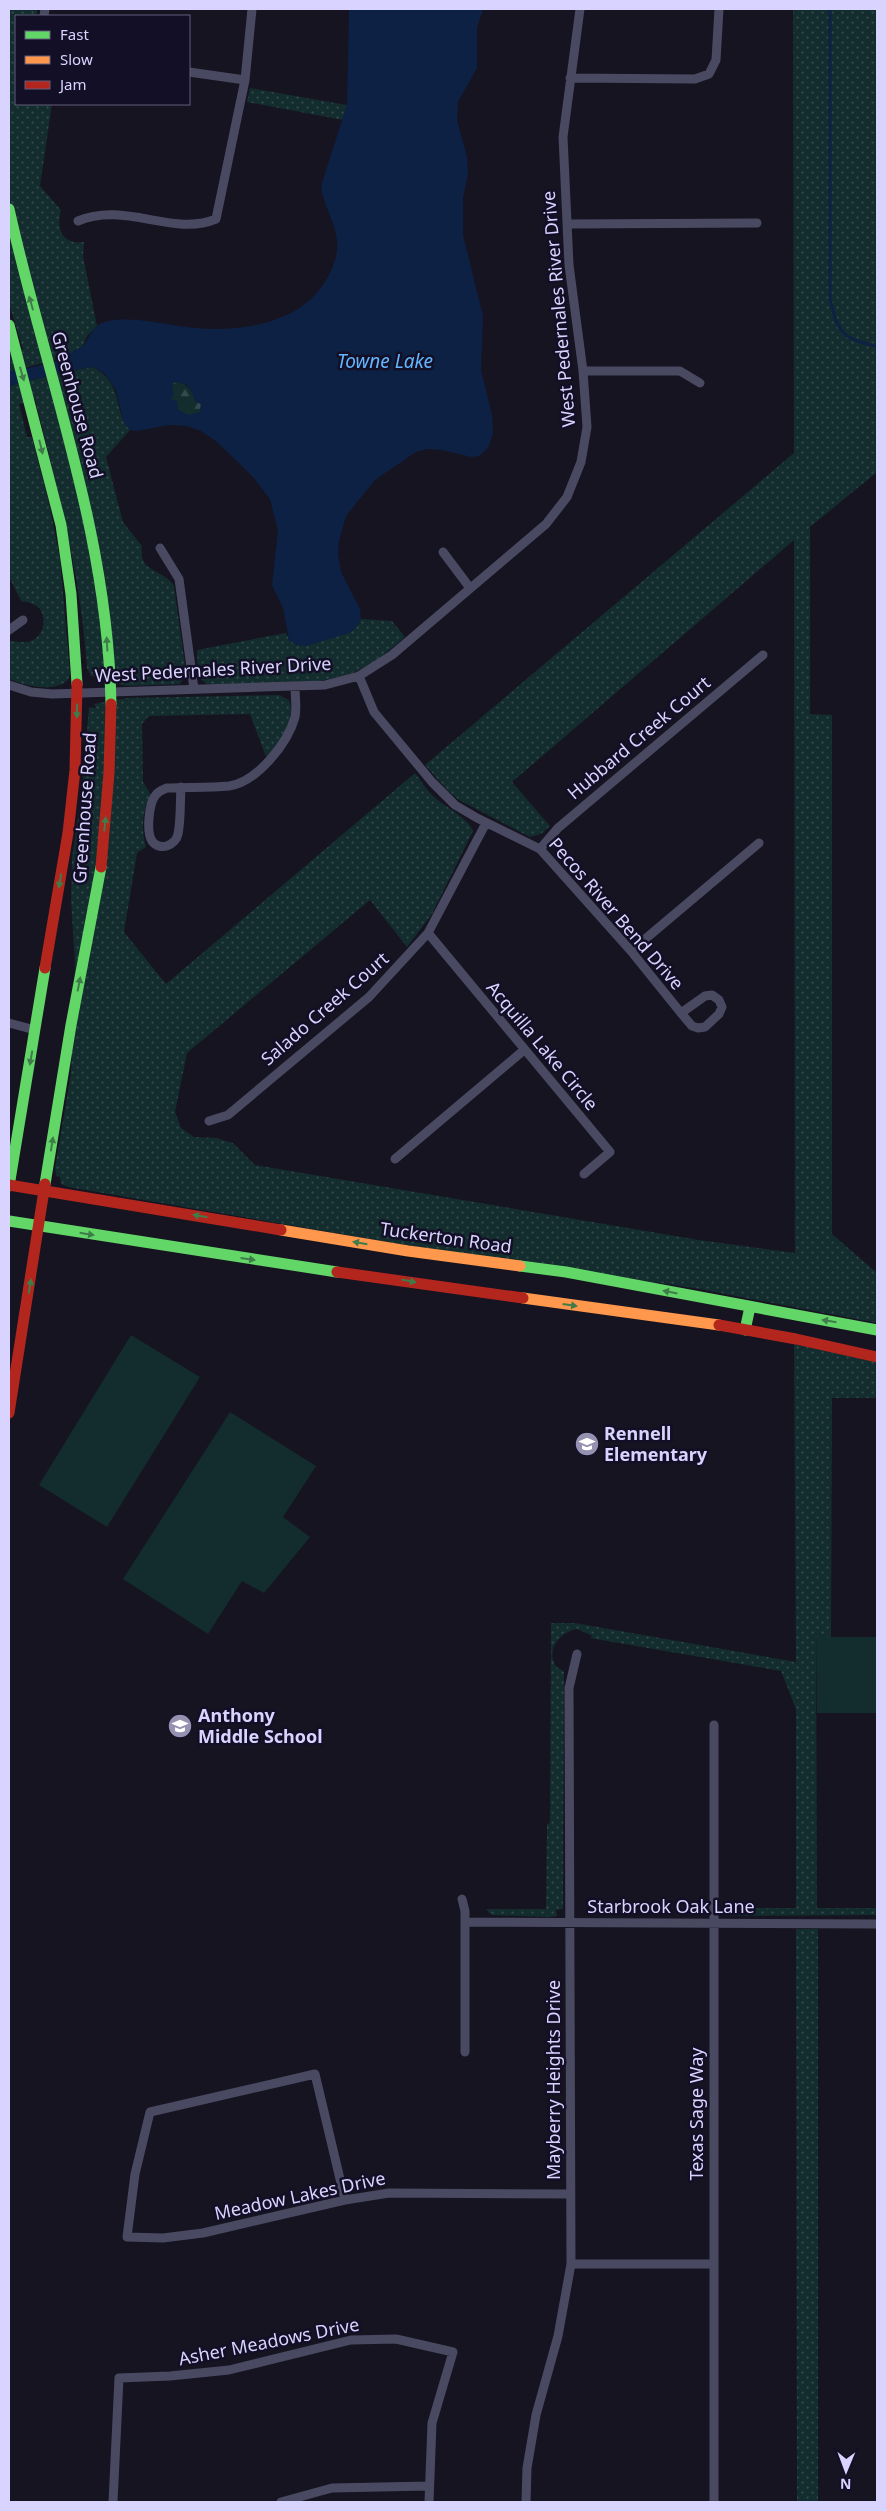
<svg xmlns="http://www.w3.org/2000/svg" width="886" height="2511" font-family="'Noto Sans',sans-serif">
	<defs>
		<pattern id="grass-dots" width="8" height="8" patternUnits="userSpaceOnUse" patternTransform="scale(1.25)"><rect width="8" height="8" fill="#132c2d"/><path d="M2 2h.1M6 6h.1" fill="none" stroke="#354a4c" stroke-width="1.8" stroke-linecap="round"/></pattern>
		<pattern id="forest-firs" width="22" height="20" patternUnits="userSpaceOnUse" patternTransform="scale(1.25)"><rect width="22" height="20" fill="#132c2d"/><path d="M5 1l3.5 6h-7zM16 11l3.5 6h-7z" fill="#354a4c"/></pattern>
	</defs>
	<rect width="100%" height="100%" fill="#161421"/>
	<path fill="url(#grass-dots)" d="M9,9h28v7h-21v88h36l-12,82 21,24c-5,19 1,35 23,32l-1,14 14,70 -10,10 -5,11 -17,10 -56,15v-19l14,-4 -14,-45z
		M793,9h84v463l-67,55v187l22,1v519l45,39v50l-183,-35 -242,-35 -384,-66 -7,-3 -1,-7 -4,-1 -1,-8 16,-95 4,-109 -4,-64 1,-42 10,-66 7,-85 7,1 -2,-4 33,-6 152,-3 10,5c8,21 -10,43 -23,57l-16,-43 -101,2 -7,8 1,58 8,13c-9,15 -10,36 -5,52l-9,6 -13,79 42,52 249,-211c6,8 11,16 17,22 11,11 37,23 41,36l-41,83 -25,33 -37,-47 -183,153 -12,59 6,16 13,9 22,1 17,5 22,22 444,75 96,13 -1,-713 -282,242 38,44 -9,8 -11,3 -71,-37 -11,-9 -23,-26 369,-312z
		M250,88l97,17 -4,15 -96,-18z
		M93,367c32,18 19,42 37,63l-24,27 17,65 19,24c-4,28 21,22 32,40l12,86 -6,12 -54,2 -35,-10 -4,-8c-6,-92 -30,-181 -52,-269l-16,5 8,33h5l18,71 10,51 10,115 -2,6c-15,13 -42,6 -59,-1v-38c8,0 16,3 24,-1 11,-5 14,-23 6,-32 -5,-5 -12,-6 -18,-7l-12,-24v-191l58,-15z
		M361,619l31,2 13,16c-12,10 -24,21 -37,29 -46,24 -110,17 -161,18l-9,-7 -1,-27 89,-17 3,7 8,5 59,-17z
		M794,1344l83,18v36h-45l-1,239 -15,1 1,270h60v7l-146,1 -9,-8h74v-199l-15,-38 -191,-33 3,-2 -16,-7c-16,3 -31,19 -22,36 2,3 6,4 9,7l-1,237 -7,1 1,6 -7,1 -59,-2 -5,-6h60l1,-85 3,-1 1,-200h24l221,39z
		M796,1929h22v573h-21z"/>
	<path fill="url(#forest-firs)" d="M175,382c16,1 17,13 26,22l-1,8 -11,4 -11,-6 -8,-11 2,-15z"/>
	<path fill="#132c2d" d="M131,1335l69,42 -93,150 -68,-42z
		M230,1412l86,54 -33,51 27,20 -46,56 -22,-12 -34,53 -85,-55z
		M816,1637h61v76h-60z"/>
	<path fill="#0d2144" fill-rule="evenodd" d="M349,9h134l-6,19v40l-19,34 -1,18 10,37 1,17 -5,24v37l20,81 -2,54 11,45 1,18 -5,15 -9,8 -8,1 -29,-7 -15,-1 -11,3 -41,28 -29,36 -7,25 -1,13 3,18 19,37 1,10 -5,9 -7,5 -43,13 -9,-1 -8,-5 -6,-32 -11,-23 6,-54 -8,-32 -17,-22 -36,-35 -16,-11 -14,-5 -18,-1 -32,6 -7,-1 -6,-7 -8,-33 -12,-17 -11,-6 -26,4 -58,15v-14c17,-4 38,-7 55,-14 3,-2 5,-5 9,-7 3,-2 8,-3 10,-5 9,-10 8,-22 26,-25 30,-5 57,5 86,7 42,4 97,-3 125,-39 10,-13 19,-32 17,-49 -2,-19 -14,-35 -16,-54l26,-81zM175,382c15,1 16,8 21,20l5,2 -1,8 -11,3 -11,-5 -1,-9 -7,-2 4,-4 -2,-11z"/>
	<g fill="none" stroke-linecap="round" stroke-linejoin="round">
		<path stroke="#0d2144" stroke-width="3" d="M830,9v289c7,34 13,42 47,48"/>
		<path stroke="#4a4962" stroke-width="9" d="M44,16l1,-7
			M189,72l56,8
			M570,78l125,1 14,-5 7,-14 3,-51
			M78,221c47,-20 95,16 138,-2l29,-139 7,-71
			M567,224l190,-1
			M583,371h97l20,12
			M160,548l19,31 15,110
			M443,552l27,36
			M9,630l14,-10
			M359,676l15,36 58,70 23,23 22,13 63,31 91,102 50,62 11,13 6,2 7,-1 14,-13 3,-7 -3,-7 -7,-5 -7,1 -24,17
			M9,685l22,7 21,2 273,-9 34,-9 33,-21 154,-131 21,-27 14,-35 6,-35 -4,-56 -14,-106 -6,-128 17,-128
			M181,787c-1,15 0,32 -3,47 -2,11 -18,18 -26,7 -6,-9 -3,-37 3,-45 3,-5 7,-6 12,-8 20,-1 42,0 62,-2 28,-4 59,-43 66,-69 2,-9 0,-21 0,-30
			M540,849l18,-21 205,-173
			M428,933l182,219 -26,22
			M631,951l128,-108
			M9,1023l26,7
			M209,1121l19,-6 141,-118 59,-64 58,-110
			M395,1159l129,-109
			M714,1725v777
			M462,1899l3,12v141
			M465,1922l412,2
			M345,2200l-30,-126 -165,38 -15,62 -8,63 36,1 40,-5 142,-33 44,-7 182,1
			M571,2264h143
			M113,2502l6,-124 51,-2 59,-6 122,-30 45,-1 57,13 -21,71 -3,79
			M281,2502l51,-14 97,-2
			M526,2502l1,-34 9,-53 22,-79 13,-72 -2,-576 8,-34"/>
		<path stroke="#63d668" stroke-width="11" d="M9,209c37,167 99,322 102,495
			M9,325l52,200 10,69 6,90
			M45,1184l26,-159 30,-158
			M9,1186l36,-218
			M9,1221l328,51
			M520,1266l46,6 311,58
			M745,1330l5,-23"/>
		<path stroke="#ff974d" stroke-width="11" d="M281,1230l127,21 112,15
			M523,1298l196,27"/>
		<path stroke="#b3261e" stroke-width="11" d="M101,867l8,-94 2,-69
			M45,968l23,-135 7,-63 2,-86
			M9,1185l272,45
			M337,1272l186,26
			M719,1325l77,14 81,18
			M9,1413l36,-229"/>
	</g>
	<defs><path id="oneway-solid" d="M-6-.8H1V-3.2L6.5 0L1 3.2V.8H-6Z" transform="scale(1.25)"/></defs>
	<g fill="#3f7c4a">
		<use href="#oneway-solid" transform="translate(31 303) rotate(-106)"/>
		<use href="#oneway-solid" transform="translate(22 374) rotate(74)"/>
		<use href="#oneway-solid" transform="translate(41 447) rotate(76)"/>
		<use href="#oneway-solid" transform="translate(107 644) rotate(-93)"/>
		<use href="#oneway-solid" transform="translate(77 711) rotate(92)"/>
		<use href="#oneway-solid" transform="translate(105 824) rotate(-84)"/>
		<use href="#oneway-solid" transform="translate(60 881) rotate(99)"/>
		<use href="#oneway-solid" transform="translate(79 984) rotate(-79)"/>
		<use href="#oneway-solid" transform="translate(31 1058) rotate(100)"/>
		<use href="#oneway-solid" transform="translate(52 1144) rotate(-81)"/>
		<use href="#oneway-solid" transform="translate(200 1216) rotate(-170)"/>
		<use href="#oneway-solid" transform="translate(87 1234) rotate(9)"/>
		<use href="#oneway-solid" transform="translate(360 1243) rotate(-170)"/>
		<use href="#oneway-solid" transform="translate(248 1259) rotate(8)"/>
		<use href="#oneway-solid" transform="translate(409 1281) rotate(11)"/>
		<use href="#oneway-solid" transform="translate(30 1286) rotate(-81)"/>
		<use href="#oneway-solid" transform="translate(670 1292) rotate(-169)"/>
		<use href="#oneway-solid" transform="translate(570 1305) rotate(8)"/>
		<use href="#oneway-solid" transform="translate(829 1321) rotate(-171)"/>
	</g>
	<defs>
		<g id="school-disc" transform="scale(1.25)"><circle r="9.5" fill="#9591b1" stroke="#130f26"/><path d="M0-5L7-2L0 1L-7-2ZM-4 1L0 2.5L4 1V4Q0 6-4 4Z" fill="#fff"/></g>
	</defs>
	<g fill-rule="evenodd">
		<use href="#school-disc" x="587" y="1444"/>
		<use href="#school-disc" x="180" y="1726"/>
	</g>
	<g text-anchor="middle" stroke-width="5" stroke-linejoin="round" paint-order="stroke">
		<g font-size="18" fill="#d9d4ff" stroke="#130f26">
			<text transform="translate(559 309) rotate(-95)" y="6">West Pedernales River Drive</text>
			<text transform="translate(77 405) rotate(75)" y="6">Greenhouse Road</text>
			<text transform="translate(213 670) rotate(-3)" y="6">West Pedernales River Drive</text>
			<text transform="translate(639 738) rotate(-40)" y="6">Hubbard Creek Court</text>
			<text transform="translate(85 808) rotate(-86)" y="6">Greenhouse Road</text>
			<text transform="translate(616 914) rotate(49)" y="6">Pecos River Bend Drive</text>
			<text transform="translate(325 1009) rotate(-41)" y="6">Salado Creek Court</text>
			<text transform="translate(542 1046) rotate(50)" y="6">Acquilla Lake Circle</text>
			<text transform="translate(446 1238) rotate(8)" y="6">Tuckerton Road</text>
			<text x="671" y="1913">Starbrook Oak Lane</text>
			<text transform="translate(554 2080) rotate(-90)" y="6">Mayberry Heights Drive</text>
			<text transform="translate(697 2114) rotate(-90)" y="6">Texas Sage Way</text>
			<text transform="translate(300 2196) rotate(-12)" y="6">Meadow Lakes Drive</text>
			<text transform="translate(269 2342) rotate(-11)" y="6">Asher Meadows Drive</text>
		</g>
		<g font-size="18" font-weight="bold" fill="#d9d4ff" stroke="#130f26" text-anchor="start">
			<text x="604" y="1440">Rennell<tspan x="604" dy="21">Elementary</tspan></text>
			<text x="198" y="1722">Anthony<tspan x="198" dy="21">Middle School</tspan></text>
		</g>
		<g font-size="19" font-style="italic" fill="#62b6ff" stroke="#130f26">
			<text x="385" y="368">Towne Lake</text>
		</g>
	</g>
	<rect width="886" height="2511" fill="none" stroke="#d9d4ff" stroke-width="20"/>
	<rect x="15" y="15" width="175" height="90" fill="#130f26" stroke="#625e7d"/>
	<rect x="25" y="31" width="25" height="8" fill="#63d668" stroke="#625e7d"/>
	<text x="60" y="40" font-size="15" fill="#d9d4ff">Fast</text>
	<rect x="25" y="56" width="25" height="8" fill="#ff974d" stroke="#625e7d"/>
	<text x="60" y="65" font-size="15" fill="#d9d4ff">Slow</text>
	<rect x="25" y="81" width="25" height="8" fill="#b3261e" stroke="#625e7d"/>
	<text x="60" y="90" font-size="15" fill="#d9d4ff">Jam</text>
	<g transform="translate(846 2471) rotate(181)" stroke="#130f26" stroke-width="4" paint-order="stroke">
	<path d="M0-4L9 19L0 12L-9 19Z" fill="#d9d4ff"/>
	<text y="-8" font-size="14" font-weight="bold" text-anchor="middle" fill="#d9d4ff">N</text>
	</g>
</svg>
